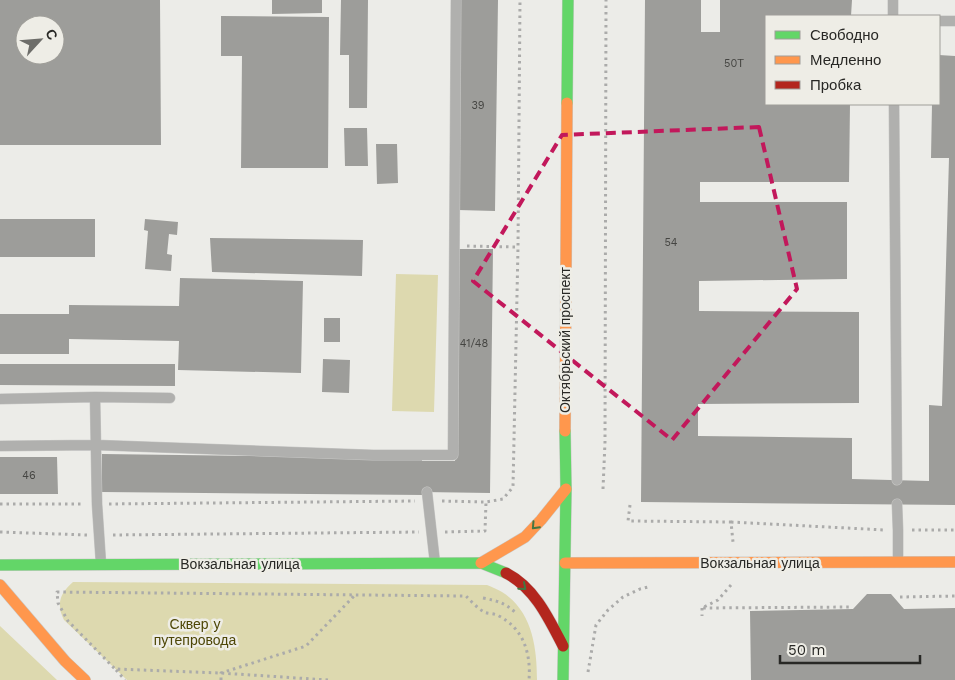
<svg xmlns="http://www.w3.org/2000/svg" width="955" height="680" font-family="'Work Sans',sans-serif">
	<rect width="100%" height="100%" fill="#ecece8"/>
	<path fill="#ddd9af" d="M396,274l42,1 -4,137 -42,-1z
		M73,582l414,3c5,2 10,4 15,7 30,19 35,55 35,88h-410l-63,-60c-8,-16 -4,-27 9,-38z
		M0,626l57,54h-57z"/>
	<path fill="#9d9d9a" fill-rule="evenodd" d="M0,0h160l1,145h-161zM25,25h30v30h-30z
		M272,0h50v13l-50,1z
		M341,0h27l-1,108h-18v-53h-9z
		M461,0h37l-3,211 -37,-1z
		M645,0h56v32h19v-32h132l-1,16h-85v88h84l-1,78h-149v20h147v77l-148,2v30l160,1v91l-161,1v32l154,2v41l77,2v-76l13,1 7,-248h-18l1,-54h7v-49l16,1v449l-314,-3z
		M221,16l108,1 -1,151h-87l1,-112h-21z
		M344,128h23l1,38h-23z
		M376,144h21l1,39 -21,1z
		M0,219h95v38h-95z
		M145,219l33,3 -1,13 -8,-1 -2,20 5,1 -1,16 -26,-2 3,-38 -4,-1z
		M210,238l153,2 -1,36 -150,-4z
		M457,249h36l-3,244 -67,-1v3l-321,-3v-38l320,4v3h33z
		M180,278l123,3 -2,92 -123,-3 1,-29 -110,-2v15h-69v-40h69v-9l110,1z
		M324,318h16v24h-16z
		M323,359l27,1 -1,33 -27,-1z
		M0,364h175v22l-175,-1z
		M0,457h57l1,37h-58z
		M867,594h24l13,15 51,-1v72h-204l-1,-69 103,-2z"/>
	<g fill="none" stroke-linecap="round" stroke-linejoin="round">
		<g stroke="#c8c8c6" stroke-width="11">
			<path id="lane" d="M893,0v16
				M939,21h16
				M894,104l3,376
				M95,397l75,1
				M0,399l95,-2 2,107 4,60
				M0,446l96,-1 277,10h80l3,-455
				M427,492l8,71
				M897,504l1,26v31"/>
		</g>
		<g stroke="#c8c8c6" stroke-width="12">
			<path id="fast" d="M567,103l1,-103
				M0,565l481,-2 25,10
				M563,680l3,-191 -1,-58"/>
		</g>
		<g stroke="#c8c8c6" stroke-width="12">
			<path id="slow" d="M565,431l2,-328
				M481,563l44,-26 16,-17 25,-31
				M565,563l390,-1
				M0,585l65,76 20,19"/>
		</g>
		<g stroke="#c8c8c6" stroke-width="12">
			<path id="jam" d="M506,573c29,15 43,46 57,73"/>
		</g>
		<path stroke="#ababaa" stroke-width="3" stroke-dasharray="2.5 4" stroke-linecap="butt" d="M467,246l51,1
			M603,489l2,-47 1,-442
			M442,501l44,1 17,-3 10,-12 5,-240 2,-247
			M0,504h83
			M109,504l306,-3
			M630,505l-2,16 103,1 2,20
			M731,522l154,8
			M912,530h43
			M0,532l87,3
			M445,532l40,-1 1,-29
			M113,535l306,-3
			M731,585l-13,15 -16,8 150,-1
			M900,597l55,-1
			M483,598c15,3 22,5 33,15
			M702,608v8
			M116,670l9,10
			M588,672l8,-47 12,-15 15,-13 17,-8 8,-2
			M221,680v-7l85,-27 49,-51
			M328,680l-107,-7 -106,-4 -47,-48 -10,-18 -1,-11 409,4c5,5 11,12 18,16 4,2 10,1 15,4 25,13 32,38 30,64"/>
		<use href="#lane" stroke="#b0b0ae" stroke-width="10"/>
		<use href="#fast" stroke="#63d668" stroke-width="11"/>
		<use href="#slow" stroke="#ff974d" stroke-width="11"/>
		<use href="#jam" stroke="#b3261e" stroke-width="11"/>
	</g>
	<defs><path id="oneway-chevron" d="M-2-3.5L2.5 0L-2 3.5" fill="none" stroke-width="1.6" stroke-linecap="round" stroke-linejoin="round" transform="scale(1.25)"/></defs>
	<g stroke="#437643">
		<use href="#oneway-chevron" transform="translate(535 526) rotate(133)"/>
		<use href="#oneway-chevron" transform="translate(523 587) rotate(41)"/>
	</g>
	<path fill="none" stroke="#c2185b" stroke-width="4" stroke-dasharray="10 6" stroke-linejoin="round" d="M759,127l38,162 -125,151 -199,-159 89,-146z"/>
	<g text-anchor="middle" stroke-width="5" stroke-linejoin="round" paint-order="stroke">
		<g font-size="11" fill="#454542">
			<text x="734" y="67">50Т</text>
			<text x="478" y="109">39</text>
			<text x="671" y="246">54</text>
			<text x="474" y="347">41/48</text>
			<text x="29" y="479">46</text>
		</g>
		<g font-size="14" fill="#282825" stroke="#eeede6">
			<text transform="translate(565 340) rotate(-90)" y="5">Октябрьский проспект</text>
			<text x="760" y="568">Вокзальная улица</text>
			<text x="240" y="569">Вокзальная улица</text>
		</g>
		<g font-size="14" fill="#4d4606" stroke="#eeede6">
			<text x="195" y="629">Сквер у<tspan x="195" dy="16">путепровода</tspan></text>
		</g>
	</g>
	<rect x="765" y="15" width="175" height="90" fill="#eeede6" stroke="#9f9e99"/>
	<rect x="775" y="31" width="25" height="8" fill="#63d668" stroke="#9f9e99"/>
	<text x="810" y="40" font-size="15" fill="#282825">Свободно</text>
	<rect x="775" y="56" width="25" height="8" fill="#ff974d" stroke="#9f9e99"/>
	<text x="810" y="65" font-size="15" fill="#282825">Медленно</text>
	<rect x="775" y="81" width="25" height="8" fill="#b3261e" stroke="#9f9e99"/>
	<text x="810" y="90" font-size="15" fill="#282825">Пробка</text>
	<g transform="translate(40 40) rotate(64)"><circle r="24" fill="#eeede6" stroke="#9f9e99"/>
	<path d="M0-4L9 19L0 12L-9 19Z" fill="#6d6d69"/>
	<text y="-8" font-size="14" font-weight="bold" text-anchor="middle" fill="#282825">С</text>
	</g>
	<path d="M780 655v8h140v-8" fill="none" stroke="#282825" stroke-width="2.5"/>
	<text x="788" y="655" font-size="15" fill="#282825" stroke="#eeede6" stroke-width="4" paint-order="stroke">50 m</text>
</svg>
